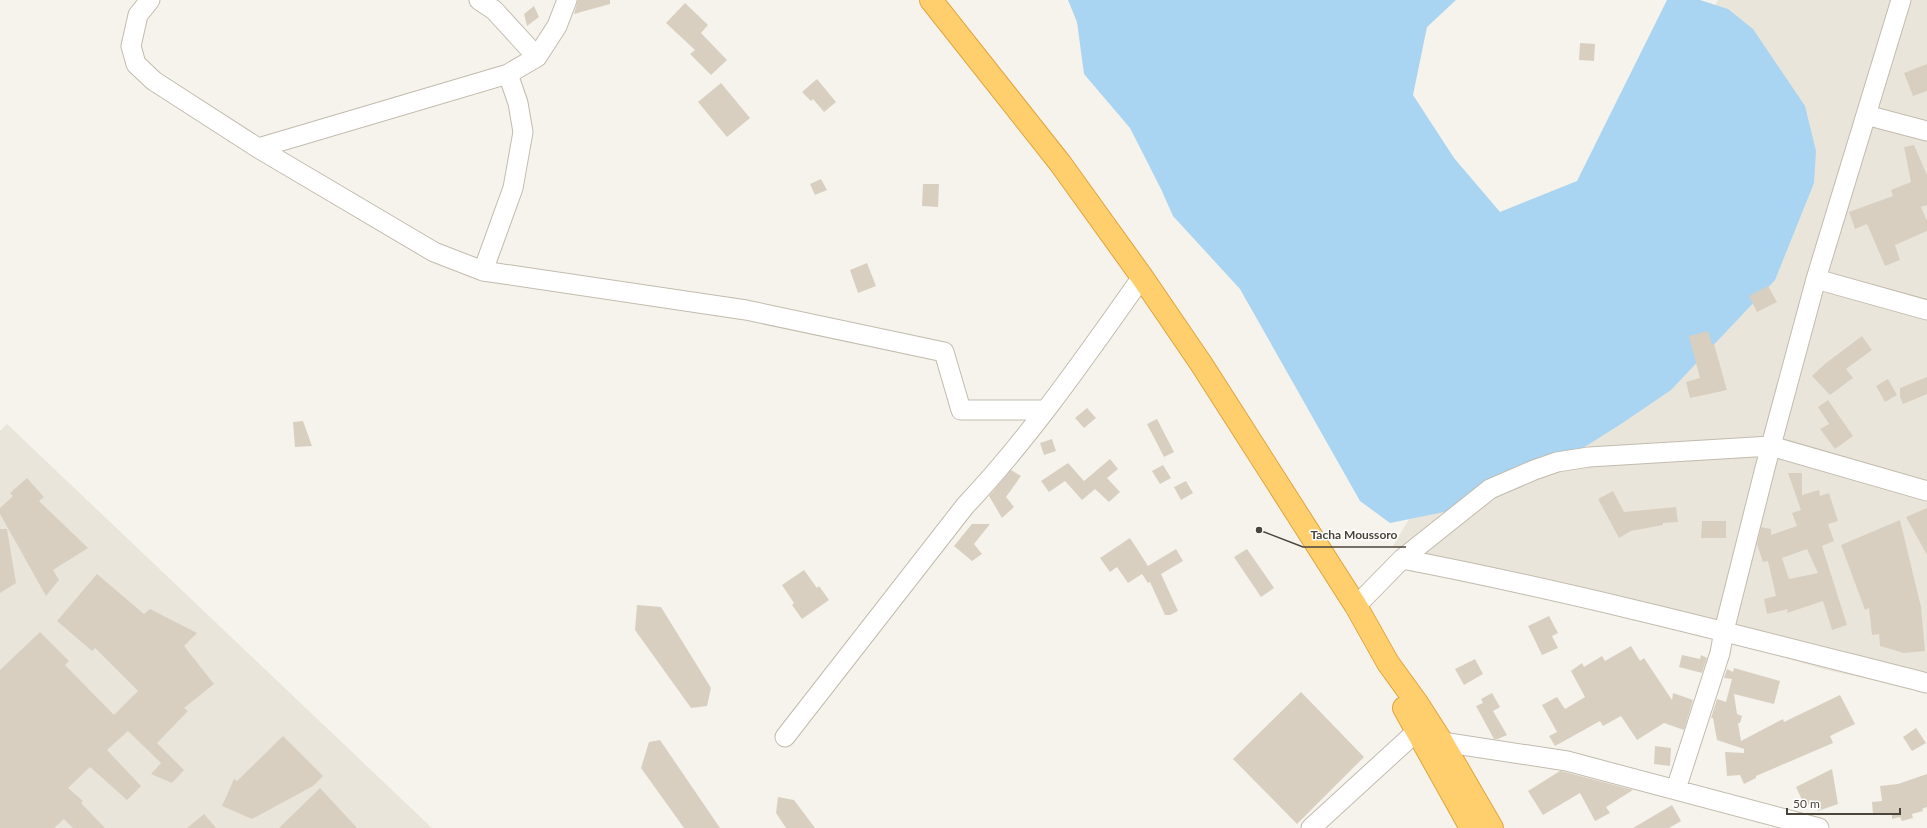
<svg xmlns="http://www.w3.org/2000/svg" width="1927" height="828" font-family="Lato,sans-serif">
	<rect width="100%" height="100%" fill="#f6f3ec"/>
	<path fill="#eae5da" d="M1718,0h209v692l-100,-22 -434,-124z
		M7,424l425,404h-432v-397z"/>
	<path fill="#a9d4f2" d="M1068,0h388l-29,27 -14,68 41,63 46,54 77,-31 90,-181h33l28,9 25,20 52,77 11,45 -2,32 -39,97 -104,110 -50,34 -43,27 -82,34 -52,27 -54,11 -30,-22 -120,-212 -67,-73 -12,-27 -31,-61 -46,-54 -7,-52z"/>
	<path fill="#d8cfc1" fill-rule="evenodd" d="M578,0h32v4l-36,10z
		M685,3l23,22 -7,8 26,27 -16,15 -21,-21 5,-4 -29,-27z
		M534,6l5,11 -12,9 -3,-12z
		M1580,43l15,1 -1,17 -15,-1z
		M1927,64v27l-14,5 -9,-23z
		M817,79l19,23 -12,10 -11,-13 -2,2 -9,-9z
		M721,83l29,35 -23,19 -29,-35z
		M1914,145l13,30v30l-6,2 6,14v10l-32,14 5,15 -15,6 -18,-42 -12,5 -6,-17 44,-16 -2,-6 20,-8 -7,-35z
		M821,179l6,11 -12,5 -5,-11z
		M923,184h16l-1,23 -16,-1z
		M867,263l9,23 -18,7 -8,-23z
		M1768,286l9,16 -20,10 -8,-16z
		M1708,331l4,13h2l13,46 -37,8 -4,-16 14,-4 -11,-42z
		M1862,336l10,14 -26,19 7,9 -23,17 -18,-19 14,-13z
		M1927,377v17l-24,10 -3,-7v-9z
		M1888,379l9,16 -12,7 -9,-16z
		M1828,400l25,36 -18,13 -15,-20 9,-5 -11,-17z
		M1087,408l9,10 -12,10 -9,-10z
		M1157,419l17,33 -10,5 -17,-33z
		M303,421l9,25 -17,1 -2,-25z
		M1052,439l4,12 -12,4 -4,-12z
		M1110,459l8,10 -11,9 13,14 -11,10 -14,-13 -13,11 -17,-19 -16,11 -8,-11 27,-18 16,18z
		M1163,465l8,13 -11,6 -8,-13z
		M1011,470l10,6 -15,21 8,10 -12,11 -13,-22z
		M1788,473h14v22l17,-5 1,6 9,-3 9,28 -10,3 6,17 -12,5 25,79 -15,5 -9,-29 -36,12 1,-4 -21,5 -3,-15 12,-3 -8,-35 -5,1 -6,-18 4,-17 10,2v6l26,-9 -5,-13 9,-3zM1807,549l11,24 -29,6 -7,-21z
		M27,478l17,19 -5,4 49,47 -35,22 6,10 -13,16 -46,-82v-6l13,-12 -3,-3z
		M1186,481l7,12 -12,7 -7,-13z
		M1613,491l11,21 52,-5 2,15 -15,1v2l-32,6 -12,7 -21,-39z
		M1927,508v47l-21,-38z
		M1900,520l21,87 4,44 -21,2 -24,-7 -1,-12 -7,1 -3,-27 -4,2 -24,-65z
		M1702,521h24v17h-25z
		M972,524h18l-16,20 8,10 -10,7 -18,-15z
		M0,529h7l9,54 -16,10z
		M1130,538l18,28 28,-17 7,12 -22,13 17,37 -8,4h-5l-15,-33 -2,1 -6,-9 -14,9 -11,-16 -7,5 -10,-14z
		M1247,549l27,39 -13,9 -27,-40z
		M804,570l13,18 2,-2 10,14 -27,19 -10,-14 2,-2 -12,-18z
		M97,574l47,40 6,-5 47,24 -13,13 30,38 -30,24 4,3 -31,32 27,27 -12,13 -21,-9 10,-11 -33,-32 -21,19 34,36 -14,14 -37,-33 -22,21 15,13 -2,2 24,25h-32l-9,-9 -10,9h-54v-158l40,-38 29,29 -4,4 49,50 24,-24 -43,-43 -3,3 -35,-30z
		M637,605l24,2 50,81 -4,18 -16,2 -56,-78z
		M1549,616l9,17 -6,3 6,12 -16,7 -14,-29z
		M1631,646l9,15 4,-3 28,42 1,-7 20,7 -9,30 -20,-7 -27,17 -16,-24 -18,10 -3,-5 -45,25 -6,-10 8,-4 -15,-27 15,-8 8,12 20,-12 -14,-26 11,-8 2,4 18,-11 3,5z
		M1682,655l18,4 1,-4 6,3 -5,15 -23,-6z
		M1475,659l8,15 -19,11 -9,-16z
		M1734,668l46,13 -6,23 -40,-10 3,20 5,2 -2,7h-2l3,18 42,-22 1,3 56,-27 15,29 -25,12 3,7 -77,33v2l-12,6 -4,-9 -13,1 -2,-24 19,1v-4l-27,-9 -4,-22h-2l6,-19 9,3 6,-23 -8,-1 3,-9 6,3z
		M1301,692l63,65 -67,67 -64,-65z
		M1492,693l8,14 -7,4 14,24 -9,4h-4l-18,-33 7,-3 -2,-4z
		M1916,728l10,15 -14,8 -9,-14z
		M283,736l40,40 -10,10 -61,33 -30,-13 12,-27 3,2z
		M660,740l60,88h-36l-43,-60 8,-26z
		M1655,746l16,2 -1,18 -16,-2z
		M1832,769l6,35 -20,7 -3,-10 -10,5 -9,-19z
		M1560,771l5,1 68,18 -27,17 4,6 -15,8 -15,-28 -37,22 -15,-24z
		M1927,774v33l-5,2 1,2 -11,3 1,4 -11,3 -2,-4 -8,2v-6l-19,1 -1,-12 10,-1 -2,-15 18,-2z
		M320,788l37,40h-78z
		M778,797l16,3 21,28h-29l-10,-15z
		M1672,805l9,16 -12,7h-36z
		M204,814l12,14h-29z"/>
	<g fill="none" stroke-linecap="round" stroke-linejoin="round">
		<g stroke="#c2bbae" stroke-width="21">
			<path id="minor" d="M150,0l-12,15 -7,31 5,18 18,17 104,67 176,104 49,19 263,39 198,42 17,58h84
				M479,0l15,10 43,47
				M1866,115l61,16
				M258,148l250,-74 29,-17 20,-31 10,-26
				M483,271l30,-83 10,-56 -5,-29 -10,-29
				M1816,279l111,31
				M1402,559l88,-70 44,-19 23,-8 32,-5 182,-11 156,45
				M1356,606l46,-47c177,34 351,80 525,124
				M785,737l180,-231c66,-70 121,-150 177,-229
				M1442,742l125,19 252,67
				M1676,789l44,-136 4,-22 41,-163 51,-189 85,-279
				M1311,828l106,-97"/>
		</g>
		<g stroke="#e0a43c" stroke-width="24">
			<path id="highway" d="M931,0l129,163 82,114 60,88 154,241 32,57 29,40 25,39 50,86
				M1404,708l67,120"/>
		</g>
		<use href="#minor" stroke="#fff" stroke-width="19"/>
		<use href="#highway" stroke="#ffcf6e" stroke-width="22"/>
	</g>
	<path fill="none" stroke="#4b4439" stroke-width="1.5" d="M1259 530L1303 547H1406"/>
	<circle fill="#4b4439" stroke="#fff" stroke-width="1.5" cx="1259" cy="530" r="4"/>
	<g font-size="12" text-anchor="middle" font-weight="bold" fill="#4b4439" stroke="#fff" stroke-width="3" stroke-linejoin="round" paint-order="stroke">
		<text x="1354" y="539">Tacha Moussoro</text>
	</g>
	<path d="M1787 808v6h113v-6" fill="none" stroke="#4b4439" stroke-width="2"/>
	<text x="1793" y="808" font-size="12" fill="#4b4439" stroke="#ffffff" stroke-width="3" paint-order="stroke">50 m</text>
</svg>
